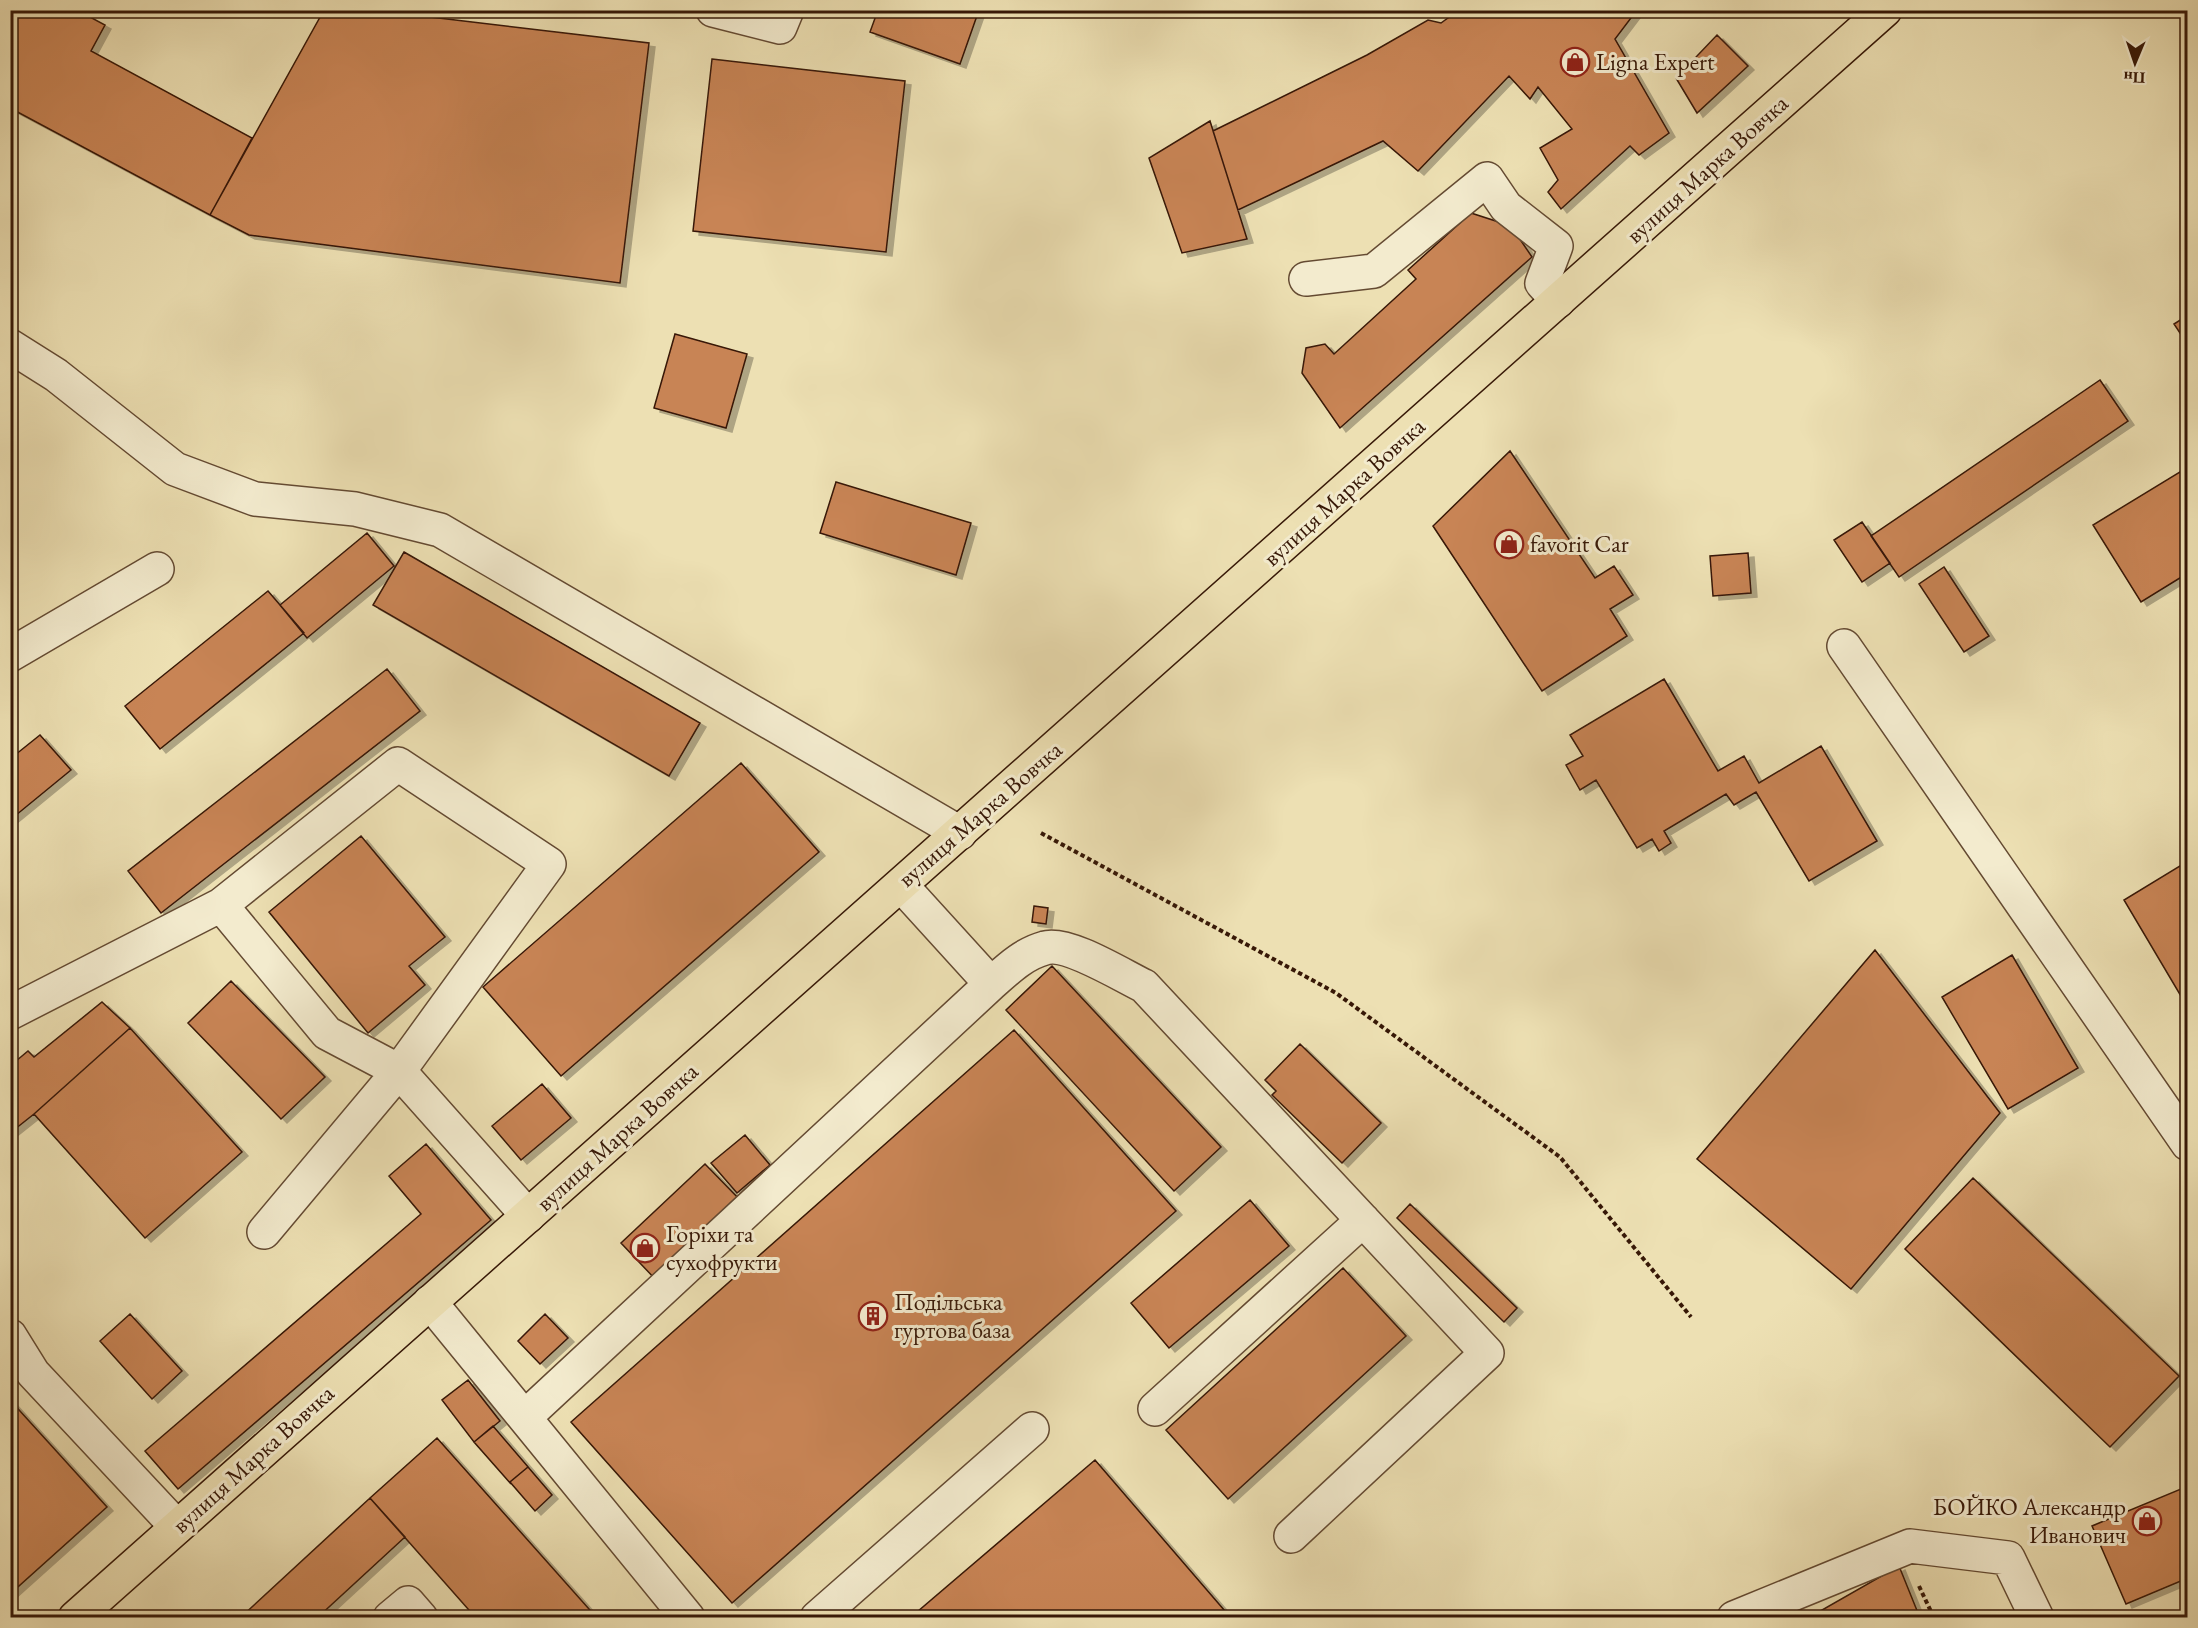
<svg xmlns="http://www.w3.org/2000/svg" width="2198" height="1628" font-family="'EB Garamond',serif">
	<defs>
		<filter id="shadow"><feDropShadow dx="6" dy="4" stdDeviation="0" flood-color="#0004"/></filter>
	</defs>
	<rect width="100%" height="100%" fill="#ede0b3"/>
	<filter id="stains"><feTurbulence type="fractalNoise" baseFrequency=".00333" numOctaves="4"/><feColorMatrix values="0 0 0 0 .2 0 0 0 0 .09 0 0 0 0 .02 0 0 0 .5 -.17"/></filter>
	<radialGradient id="worn" r=".72"><stop offset=".6" stop-color="#630" stop-opacity="0"/><stop offset="1" stop-color="#630" stop-opacity=".3"/></radialGradient>
	<path fill="#c88455" stroke="#371807" stroke-width="1.5" filter="url(#shadow)" d="M10,10h67l28,15 -14,26 161,87 -42,77 -200,-107z
		M324,10h47l278,33 -29,240 -371,-48 -39,-20z
		M878,10h101l-19,54 -90,-32z
		M1459,10h178l-22,29 54,94 -30,22 -9,-9 -69,63 -13,-17 10,-12 -18,-32 32,-19 -34,-42 -8,12 -21,-23 -91,95 -35,-30 -145,69 -25,-79 154,-76 61,-35 13,3z
		M1717,35l31,31 -51,47 -21,-35z
		M712,59l193,22 -19,171 -193,-21z
		M1210,121l37,118 -65,14 -33,-95z
		M1471,213l40,13 21,31 -192,171 -38,-55 4,-25 19,-4 9,10 82,-75 -8,-9z
		M2188,315v30l-14,-21z
		M675,334l72,20 -21,74 -72,-20z
		M2100,380l28,41 -229,156 -28,-41z
		M1510,451l85,127 19,-12 19,29 -23,14 17,27 -85,55 -109,-165z
		M2188,467v106l-47,29 -48,-77z
		M836,482l135,41 -15,52 -136,-42z
		M1862,522l28,41 -28,19 -28,-42z
		M367,533l27,33 -87,72 -27,-33z
		M404,552l296,171 -31,53 -296,-171z
		M1748,553l3,40 -38,3 -3,-40z
		M1944,567l45,69 -25,16 -45,-68z
		M268,591l36,42 -144,116 -35,-43z
		M387,669l33,42 -259,202 -33,-42z
		M1664,679l54,92 26,-15 15,27 62,-37 56,95 -68,40 -53,-89 -22,13 -8,-11 -62,37 7,12 -12,8 -7,-12 -15,9 -41,-68 -16,10 -14,-25 17,-9 -13,-21z
		M40,735l31,35 -61,50v-61z
		M741,763l78,89 -258,224 -78,-89z
		M361,836l84,101 -36,29 16,19 -57,48 -99,-121z
		M2188,861v147l-64,-108z
		M1034,906l14,2 -2,16 -14,-2z
		M1875,950l125,163 -149,176 -154,-130z
		M2012,955l66,113 -70,41 -66,-112z
		M1052,966l169,181 -47,44 -168,-181z
		M231,981l94,96 -44,42 -93,-96z
		M102,1002l28,26 -96,86 -24,19v-67l18,-15 6,6z
		M130,1028l112,124 -97,86 -111,-124z
		M1014,1030l162,181 -444,392 -161,-181z
		M1300,1044l81,79 -39,40 -70,-68 4,-4 -11,-11z
		M542,1084l29,34 -50,42 -29,-34z
		M745,1135l25,30 -33,28 -26,-30z
		M426,1144l65,76 -313,269 -33,-38 276,-237 -32,-38z
		M705,1164l37,38 -85,79 -36,-38z
		M1973,1178l206,198 -69,71 -205,-198z
		M1250,1200l39,46 -120,102 -38,-45z
		M1410,1204l107,104 -13,14 -107,-104z
		M1343,1268l63,68 -178,163 -62,-69z
		M130,1314l52,57 -30,28 -52,-58z
		M545,1314l23,24 -28,26 -22,-23z
		M468,1380l32,41 -26,21 -32,-42z
		M10,1400l97,107 -97,87z
		M493,1426l36,42 -1,-1 -18,15 1,2 -37,-42z
		M437,1438l160,180h-121l-106,-120z
		M1095,1460l136,158h-321z
		M528,1467l24,28 -17,16 -25,-29z
		M2188,1486v92l-62,26 -34,-78z
		M370,1498l35,39 -88,81h-77z
		M1899,1566l21,52h-112z"/>
	<g fill="none" stroke-linecap="round" stroke-linejoin="round">
		<g stroke="#644a32" stroke-width="36">
			<path id="minor" d="M713,10l67,17 7,-17
				M1306,279l68,-8 113,-92 19,28 50,39 -14,37 16,18
				M10,346l46,29 119,94 80,30 100,10 85,21 520,303
				M1844,646l344,498
				M10,655l147,-86
				M901,885l90,99c17,-15 32,-30 54,-36 22,-7 78,28 99,38l343,367 -196,183
				M221,905l106,128 72,38 129,145
				M10,1013l211,-108 177,-141 151,100 -150,207 -135,161
				M430,1302l258,316
				M10,1336l23,37 144,154
				M1155,1409l208,-189
				M525,1417l466,-433
				M390,1618l18,-15 13,15
				M817,1618l215,-189
				M1734,1618l176,-72 98,12 29,60"/>
		</g>
		<g stroke="#371807" stroke-width="36">
			<path id="major" d="M75,1618l1810,-1608"/>
		</g>
		<path stroke="#371807" stroke-width="4" stroke-dasharray="4.5 3" stroke-linecap="butt" d="M1041,833l295,160 224,164 131,160
			M1919,1586l15,32"/>
		<use href="#minor" stroke="#f3ebce" stroke-width="33"/>
		<use href="#major" stroke="#ede0b3" stroke-width="33"/>
	</g>
	<defs>
		<g id="shop-ring" transform="scale(1.5)"><circle r="9.5" fill="#f3ebce" stroke="#8f2418" stroke-width="1.5"/><path d="M-5-2.5h2.3a2.7 3.5 0 0 1 5.4 0H5L5.5 6h-11ZM-1.5-2.5h3a1.5 2.3 0 0 0-3 0Z" fill="#8f2418"/></g>
		<g id="building-ring" transform="scale(1.5)"><circle r="9.5" fill="#f3ebce" stroke="#8f2418" stroke-width="1.5"/><path d="M-4-6H4V6H1V3H-1V6H-4ZM-2.5-4.3h1.7v1.8h-1.7ZM.8-4.3h1.7v1.8H.8ZM-2.5-1h1.7V.8h-1.7ZM.8-1h1.7V.8H.8Z" fill="#8f2418"/></g>
	</defs>
	<g fill-rule="evenodd">
		<use href="#shop-ring" x="1575" y="62"/>
		<use href="#shop-ring" x="1509" y="544"/>
		<use href="#shop-ring" x="645" y="1248"/>
		<use href="#building-ring" x="873" y="1316"/>
		<use href="#shop-ring" x="2147" y="1521"/>
	</g>
	<g text-anchor="middle" stroke-width="6" stroke-linejoin="round" paint-order="stroke">
		<g font-size="24" fill="#371807" stroke="#f3ebce" text-anchor="start">
			<text x="1596" y="70">Ligna Expert</text>
			<text x="1530" y="552">favorit Car</text>
			<text x="666" y="1242">Горіхи та<tspan x="666" dy="28">сухофрукти</tspan></text>
			<text x="894" y="1310">Подільська<tspan x="894" dy="28">гуртова база</tspan></text>
			<text x="2126" y="1515" text-anchor="end">БОЙКО Александр<tspan x="2126" dy="28">Иванович</tspan></text>
		</g>
		<g font-size="24" fill="#371807" stroke="#f3ebce">
			<text transform="translate(1707 169) rotate(-42)" y="8">вулиця Марка Вовчка</text>
			<text transform="translate(1344 492) rotate(-42)" y="8">вулиця Марка Вовчка</text>
			<text transform="translate(980 814) rotate(-41)" y="8">вулиця Марка Вовчка</text>
			<text transform="translate(617 1137) rotate(-42)" y="8">вулиця Марка Вовчка</text>
			<text transform="translate(253 1459) rotate(-42)" y="8">вулиця Марка Вовчка</text>
		</g>
	</g>
	<rect width="2198" height="1628" fill="none" stroke="#ede0b3" stroke-width="36"/>
	<rect x="12" y="12" width="2174" height="1604" fill="none" stroke="#371807" stroke-width="3"/>
	<rect x="18" y="18" width="2162" height="1592" fill="none" stroke="#371807" stroke-width="1.5"/>
	<g transform="translate(2135 63) rotate(182)" stroke="#f3ebce" stroke-width="4.5" paint-order="stroke">
	<path d="M0-4.5L10 22L0 15L-10 22Z" fill="#371807"/>
	<text y="-9" font-size="16" font-weight="bold" text-anchor="middle" fill="#371807">Пн</text>
	</g>
	<rect width="100%" height="100%" filter="url(#stains)"/>
	<rect width="100%" height="100%" fill="url(#worn)"/>
</svg>
